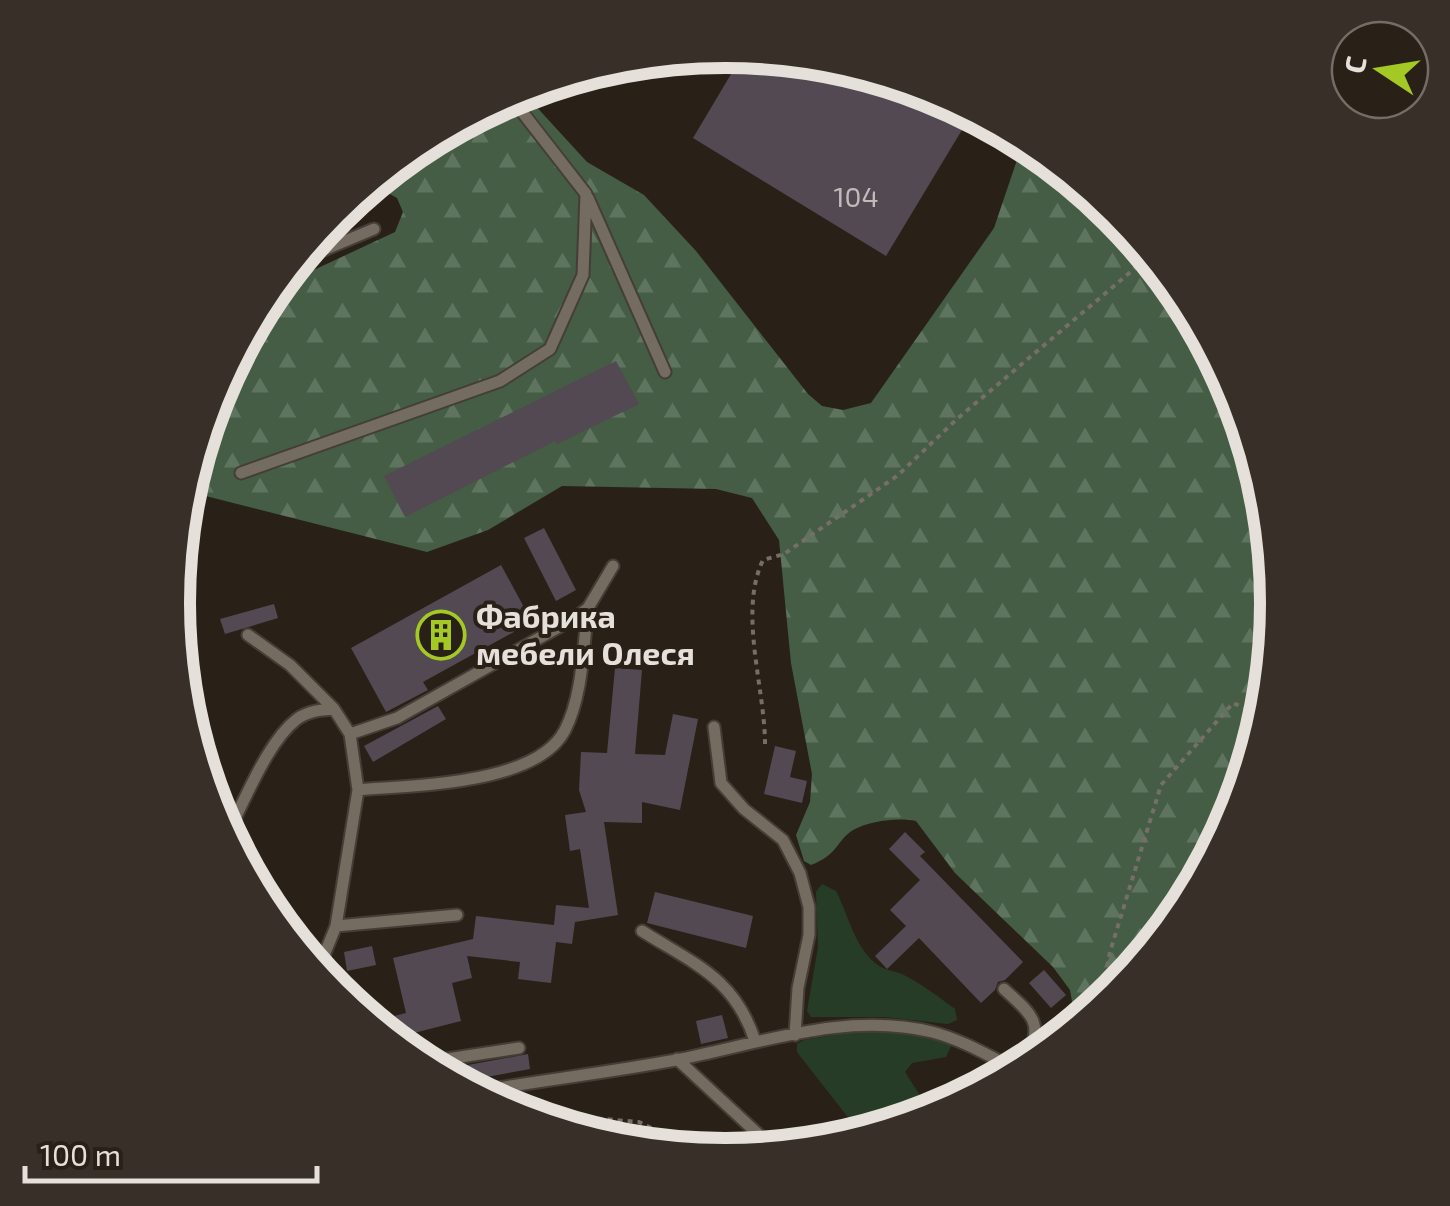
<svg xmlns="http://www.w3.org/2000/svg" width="1450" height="1206" font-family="'Exo 2',sans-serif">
	<defs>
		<pattern id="forest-firs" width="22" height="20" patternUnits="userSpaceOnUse" patternTransform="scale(2.5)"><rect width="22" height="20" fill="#445d44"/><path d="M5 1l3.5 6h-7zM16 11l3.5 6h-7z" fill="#5f745e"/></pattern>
	</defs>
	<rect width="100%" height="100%" fill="#292118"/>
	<path fill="#273c27" d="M822,884l14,7c13,25 18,57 43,75 6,4 15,5 23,8 18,9 37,23 53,35l2,11 -9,4 -64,-7h-73l-4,-6 11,-64 -2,-55z
		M871,1029c25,3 60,2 80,17l-5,11 -34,6 -7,9 14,22 20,18 -81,18 -61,-78v-8l7,-4z"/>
	<path fill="url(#forest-firs)" d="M521,90l66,72 57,33 52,56 112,143 14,12 21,4 28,-7 123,-175 27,-80 95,64 120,180 42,212 -42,211 -120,179 -50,33 7,-20 -3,-17 -17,-23 -98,-94 -39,-52c-17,-4 -47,0 -63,9 -17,11 -14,24 -42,35l-7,-4 -8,-26 14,-33 2,-28 -21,-111 -12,-123 -27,-42 -36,-9 -154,-3 -74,44 -61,22 -233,-59 20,-102 72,-108 109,-51 8,-20 -6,-14 -23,-13 140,-93z"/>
	<path fill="#524952" d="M743,54l194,38 34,23 -85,141 -193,-118z
		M616,361l23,43 -82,40 -2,-3 -150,76 -21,-41z
		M544,528l32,62 -20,11 -32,-63z
		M501,565l31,57 -109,60 5,8 -42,22 -35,-64z
		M274,604l4,14 -53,16 -5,-15z
		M615,668l27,2 -7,84 30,1 8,-41 25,5 -18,91 -38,-8v21l-38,-1 14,93 -43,7 -3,22 -16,-2 -5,41 -33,-4 2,-17 -53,-6 5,22 -20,5 9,38 -63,16 -24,-16 32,-8 -13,-55 80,-19 3,-23 78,9 2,-20 33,3 -9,-59 -10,2 -5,-36 21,-3 -7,-22 2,-38 26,1z
		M438,706l8,13 -73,43 -9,-16z
		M775,746l21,5 -6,26 17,4 -5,22 -38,-9z
		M905,832l20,20 -5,4 103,106 -18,18 -7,2 -3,8 -14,13 -62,-65 -32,31 -12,-13 31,-30 -16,-16 30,-30 -31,-31z
		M655,892l98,24 -7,32 -99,-25z
		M372,946l4,19 -29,6 -3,-19z
		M1044,970l22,25 -15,13 -22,-25z
		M722,1015l6,23 -27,6 -5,-23z
		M528,1054l2,15 -66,12 -18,-12z"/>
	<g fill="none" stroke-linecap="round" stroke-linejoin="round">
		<g stroke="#443e37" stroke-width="15">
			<path id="service" d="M588,198l77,174
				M302,259l72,-30
				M241,473l259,-92 50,-32 33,-74 3,-81 -77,-99
				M248,635l42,30 44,44
				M714,727l7,56 23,26 39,31 17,33 9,34v28l-11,53 -3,47
				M350,734l47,-16 178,-100 13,-10 25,-42
				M358,790c55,-5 179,-5 207,-60 18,-35 18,-84 23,-122
				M227,834c18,-33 40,-92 70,-115 11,-8 23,-9 37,-10l16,25 8,56 -22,136 -18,44
				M336,926l121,-11
				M642,931c52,33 93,47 113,110
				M1004,989c22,21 42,32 24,64
				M677,1059l95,88
				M434,1061l85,-13
				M479,1091c66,-11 132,-19 197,-31 83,-16 170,-49 256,-28 27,7 52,21 77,34"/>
		</g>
		<path stroke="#766f67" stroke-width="4" stroke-dasharray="5 5" stroke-linecap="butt" d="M765,744c0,-56 -27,-132 -2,-184l21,-6 113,-78 60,-57 190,-161
			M1099,1006l11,-54 51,-167 72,-82 23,10
			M508,1111l131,11 53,27"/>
		<use href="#service" stroke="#746b61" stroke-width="11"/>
	</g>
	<defs>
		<g id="building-ring" transform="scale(2.5)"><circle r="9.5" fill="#292118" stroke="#a4c824" stroke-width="1.5"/><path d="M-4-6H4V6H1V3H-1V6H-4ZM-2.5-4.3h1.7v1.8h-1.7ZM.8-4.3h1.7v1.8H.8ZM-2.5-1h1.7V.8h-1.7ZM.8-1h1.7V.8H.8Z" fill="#a4c824"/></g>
	</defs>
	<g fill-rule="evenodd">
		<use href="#building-ring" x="441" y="635"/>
	</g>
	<g text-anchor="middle" stroke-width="8" stroke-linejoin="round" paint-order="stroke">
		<g font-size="28" fill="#c0bab8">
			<text x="856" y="207">104</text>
		</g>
		<g font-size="32" font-weight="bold" fill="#e5e0da" stroke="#292118" text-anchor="start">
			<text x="476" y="628">Фабрика<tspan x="476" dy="37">мебели Олеся</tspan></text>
		</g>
	</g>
	<path d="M0 0H1450V1206H0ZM190 603a535 535 0 1 1 1070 0a535 535 0 1 1-1070 0Z" fill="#383028" fill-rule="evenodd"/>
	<path fill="none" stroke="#e5e0da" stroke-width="12" d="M190 603a535 535 0 1 1 1070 0a535 535 0 1 1-1070 0Z"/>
	<g transform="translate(1380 70) rotate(282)"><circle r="48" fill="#292118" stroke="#746d66" stroke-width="2.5"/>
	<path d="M0-8L18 38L0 25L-18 38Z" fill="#a4c824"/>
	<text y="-15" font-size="28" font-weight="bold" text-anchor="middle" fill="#e5e0da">С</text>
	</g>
	<path d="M25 1166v15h292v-15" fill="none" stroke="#e5e0da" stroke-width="5"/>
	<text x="40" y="1166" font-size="30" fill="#e5e0da" stroke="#292118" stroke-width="8" paint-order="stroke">100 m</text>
</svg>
